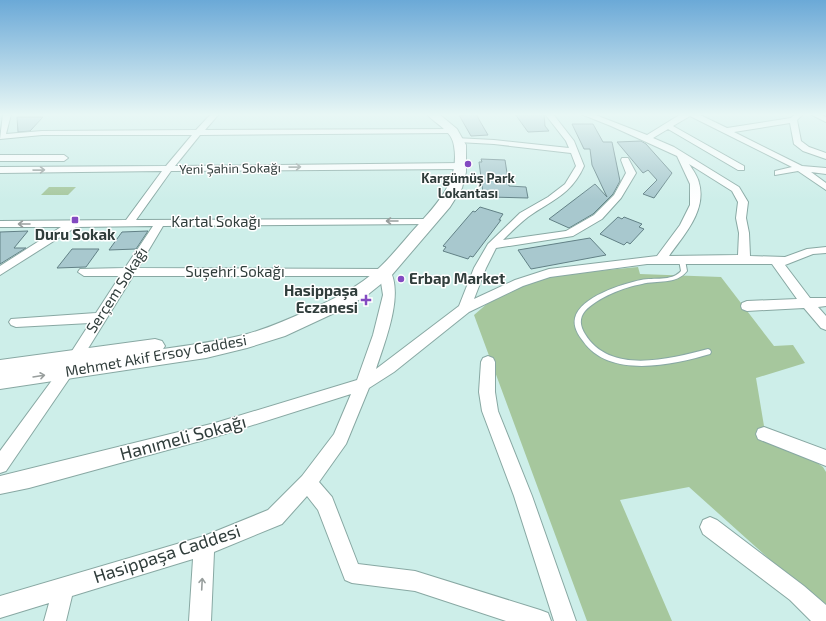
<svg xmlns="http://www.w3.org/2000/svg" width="826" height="621" font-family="'Exo 2',sans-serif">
	<rect width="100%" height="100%" fill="#cdeee9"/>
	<path fill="#a6c79d" d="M49,187h27l-8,8h-27z
		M638,267l2,7 81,3 53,69 19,-1 12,18 -49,15 8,48 59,41 3,5v138l-137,-123 -69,13 52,121h-85l-113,-306 22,-19 49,-20z"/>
	<path fill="#a8c8ce" stroke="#628186" d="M476,114l5,9 7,12 -17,1 -12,-21z
		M515,114h29l1,12 4,5 -21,1z
		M17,117h26l-13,14 -12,1z
		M572,124h21l10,18h9l8,39 -7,13 -20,20 -24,14 -20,-9 46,-35 12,13 -15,-32 -2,-16h-6z
		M641,141l5,3 26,29 -18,25 -11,-4 14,-14 -9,-10 -5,3 -26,-31z
		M481,159l24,1 4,26 17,1 2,11 -38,-1 -7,-4 -4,-31h3z
		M480,207l23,7 -4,6h2l-28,37 -3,-1 -2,3 -25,-8 3,-4 -3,-1 30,-35 2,1z
		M618,217l4,2 2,-2 18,7 -3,3 5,2 -14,15 -3,-2 -3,3 -24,-11z
		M28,231l-14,17h12l-26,16v-32z
		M148,231l-12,18 -27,1 13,-18z
		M590,238l16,17 -75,14 -13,-19z
		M72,249h27l-13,18 -29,1z"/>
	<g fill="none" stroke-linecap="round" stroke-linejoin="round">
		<g stroke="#88a8a3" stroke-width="2">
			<path id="lane" d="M682,258l3,2 2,11c-11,14 -30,9 -45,13 -18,3 -45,14 -57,27 -6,7 -5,15 0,23 25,41 84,25 123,15l2,1 1,2 -1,2c-37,11 -101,25 -127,-13 -5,-6 -10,-15 -8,-23 5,-21 47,-34 66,-38 13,-3 30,2 40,-9l-2,-11z"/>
		</g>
		<g stroke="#88a8a3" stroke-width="2">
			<path id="street" d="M3,114h8l-5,20 36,-3 154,-1 15,-16h8l-14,16 251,-1v4h-3l-253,2 -25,31 286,-3 4,3 -4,3 -290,2 -35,49 299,-1 1,2 -5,3 -268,2 -25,42 251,1c16,24 -5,75 -13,100l83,-63 15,-38 14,-24 32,-31 28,-16 17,-13 11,-18 -5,-13 -77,-9 -36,-2h-3v-4l39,2 75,8 -3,-7 -21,-27h8l21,27 10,25c-13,29 -32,34 -56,51 -9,7 -17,15 -25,23l63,-9 28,-16 20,-20 12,-22 -5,-13 1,-2h6l8,15 -15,25 -19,21 -29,17 -77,12 -10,20 -12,31 41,-19 34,-11 108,-13 23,-31 10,-20v-21l-13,-28 -66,-30 -30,-12h12l54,21 34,-21h17l29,14 64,-10 4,-4h8l-6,6 4,21 8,6 17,6v6l-23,-8 -9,-7 -4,-21 -56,9 68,34 24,2v6l-15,-2 15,11v7l-28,-19 -23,4v-4l17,-4 -102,-51 -17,10 71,40v4h-6l-70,-41 -15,9 21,9 65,40 9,15 -2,16 3,15 1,23 35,1 22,-8 19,-2v6l-13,1 -28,11 25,33h16v8l-8,1 8,9v14l-5,-2 -17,-20 -57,3 -5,-2 -1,-3 1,-3 5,-2 50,-2 -25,-35h-125l-97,13 -27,9 -54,26 -75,60 -25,16 -23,56 -27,38 13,15 26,67 57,7 125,39 8,3 3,8h-45l-91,-30 -63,-8 -7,-3 -27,-70 -11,-14 -25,28 -68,28 -3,69h-22l4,-62 -121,37 -6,25h-22l5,-18 -49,15v-22l204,-60 64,-26 34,-34 32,-42 17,-40 -136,43 -186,51 -29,6v-18l215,-53 142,-43 16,-45 10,-40 -3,-19h-247l-62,100 -65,95 -6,2v-22l61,-83 29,-45 -74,4 -5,-2 -2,-3 2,-3 85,-6 24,-37h-36l-6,-4 2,-3 45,-1 28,-42 -77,1 -76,48v-9l61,-39h-61v-6l126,-1 36,-49 -162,2v-6l166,-1 26,-31h-150l-42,4zM689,164l43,27 6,11 -2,16 3,15 -1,22 -69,1c14,-20 38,-45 30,-73 -1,-6 -6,-13 -10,-19z
				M810,114h10l6,3v5z
				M0,155h64l4,3 -4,3h-64z
				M488,356l5,2 2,4v30l3,19 34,85 44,125h-22l-40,-125 -32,-85 -3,-19 2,-30 2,-4z
				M764,427l62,23v16l-68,-27 -2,-5 2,-5z
				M710,517l7,3 87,66 22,19v16h-15l-21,-21 -87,-66 -3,-7 3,-7z"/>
		</g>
		<g stroke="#88a8a3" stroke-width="2">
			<path id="secondary" d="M427,114h12l18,15 9,16v27l-4,16 -12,19 -59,69 -25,20 -23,13 -58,27 -38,12 -41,10 -206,31v-29l155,-21 7,2 3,5 -2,3c28,-4 57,-8 84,-15 22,-6 42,-15 62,-24 25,-11 50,-23 70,-42 14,-13 26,-29 39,-43 21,-23 42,-46 36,-79 -2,-16 -18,-21 -27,-32z"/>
		</g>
		<use href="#lane" fill="#fff" fill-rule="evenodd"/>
		<use href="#street" fill="#fff" fill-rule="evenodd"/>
		<use href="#secondary" fill="#fff" fill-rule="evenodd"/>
	</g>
	<defs><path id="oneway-shaft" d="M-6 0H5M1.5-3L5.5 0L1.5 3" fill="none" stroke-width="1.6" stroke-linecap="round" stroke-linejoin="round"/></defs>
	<g stroke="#989e9d">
		<use href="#oneway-shaft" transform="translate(295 167) rotate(-1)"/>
		<use href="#oneway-shaft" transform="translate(39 170) rotate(-1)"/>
		<use href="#oneway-shaft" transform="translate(392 221) rotate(180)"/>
		<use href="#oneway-shaft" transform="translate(24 224) rotate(180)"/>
		<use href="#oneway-shaft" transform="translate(39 376) rotate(-9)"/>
		<use href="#oneway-shaft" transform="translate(202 584) rotate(-87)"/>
	</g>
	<linearGradient id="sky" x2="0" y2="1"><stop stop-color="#6ba9d7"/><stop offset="0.57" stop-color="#e8f7f5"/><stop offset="1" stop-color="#e8f7f5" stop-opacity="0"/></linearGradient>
	<rect width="826" height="201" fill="url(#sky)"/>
	<g fill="#834ac1" stroke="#fff" stroke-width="1.5">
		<circle cx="468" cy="164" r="4"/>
		<rect x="71" y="216" width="8" height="8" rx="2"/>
		<circle cx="401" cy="279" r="4"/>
		<path d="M364 294h4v4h4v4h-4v4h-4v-4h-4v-4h4z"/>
	</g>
	<g text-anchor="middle" stroke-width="3" stroke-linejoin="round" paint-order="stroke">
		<g font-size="13" fill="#303d3b" stroke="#fff">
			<text transform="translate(230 168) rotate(-1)" y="5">Yeni Şahin Sokağı</text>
		</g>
		<g font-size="13" font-weight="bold" fill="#303d3b" stroke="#fff">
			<text x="468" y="183">Kargümüş Park<tspan x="468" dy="15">Lokantası</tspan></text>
		</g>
		<g font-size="15" fill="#303d3b" stroke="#fff">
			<text x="216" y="227">Kartal Sokağı</text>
			<text x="235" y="277">Suşehri Sokağı</text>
			<text transform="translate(117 290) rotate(-57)" y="5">Serçem Sokağı</text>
			<text transform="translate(156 356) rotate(-10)" y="5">Mehmet Akif Ersoy Caddesi</text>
		</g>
		<g font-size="15" font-weight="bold" fill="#303d3b" stroke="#fff">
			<text x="75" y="240">Duru Sokak</text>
			<text x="409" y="284" text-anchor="start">Erbap Market</text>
			<text x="358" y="296" text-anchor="end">Hasippaşa<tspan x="358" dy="17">Eczanesi</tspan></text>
		</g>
		<g font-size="18" fill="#303d3b" stroke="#fff">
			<text transform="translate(183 438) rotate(-15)" y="6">Hanımeli Sokağı</text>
			<text transform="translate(167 554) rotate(-18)" y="6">Hasippaşa Caddesi</text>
		</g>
	</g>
</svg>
